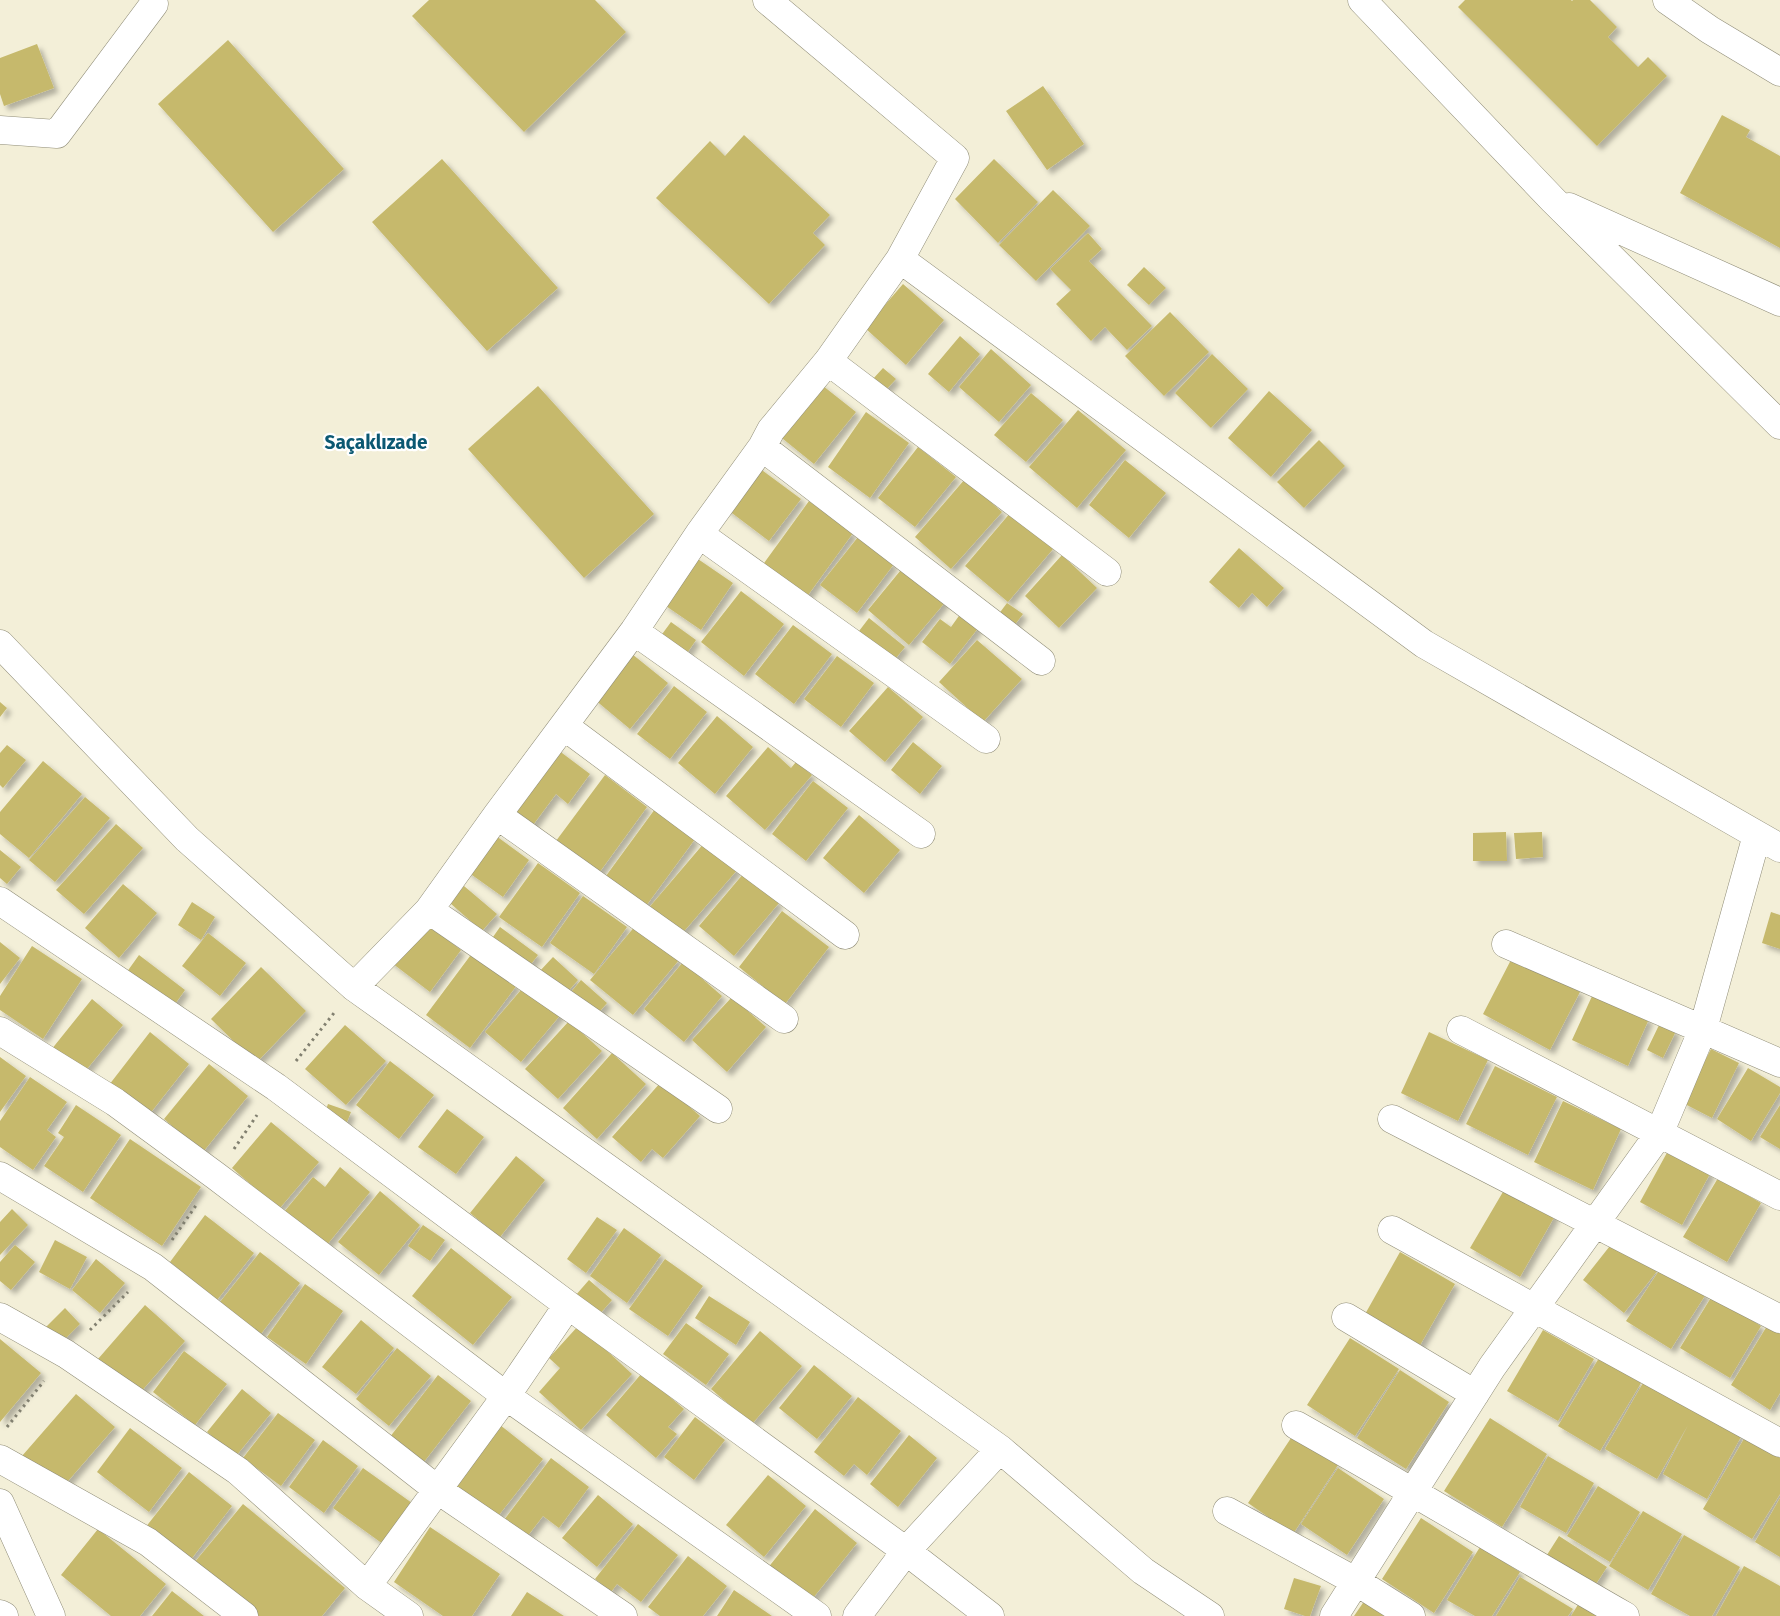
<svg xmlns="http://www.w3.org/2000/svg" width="1780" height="1616" font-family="'Fira Sans',sans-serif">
	<defs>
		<filter id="shadow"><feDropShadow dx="4.5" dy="4.5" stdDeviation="2.5" flood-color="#0004"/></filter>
	</defs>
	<rect width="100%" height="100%" fill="#f3efd8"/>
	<path fill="#c6b96c" filter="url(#shadow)" d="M429,0h166l31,32 -102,100 -112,-116z
		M1465,0h106l1,1 1,-1h17l27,27 -9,10 30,30 10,-10 19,19 -70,70 -139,-139z
		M228,40l116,129 -71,63 -115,-128z
		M37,44l17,44 -50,18 -4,-12v-36z
		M1043,86l41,58 -37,26 -41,-59z
		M1722,115l28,15 -4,7 34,19v92l-100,-55z
		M744,135l86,80 -17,18 12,12 -56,59 -113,-106 54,-57 15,15z
		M442,159l116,129 -71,63 -115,-129z
		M994,159l44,43 -40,41 -43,-44z
		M1053,190l37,36 -54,55 -37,-36z
		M1088,233l14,16 -13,12 63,65 -25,24 -22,-23 -14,14 -35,-37 15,-14 -21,-21z
		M1144,267l22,21 -17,17 -22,-20z
		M903,284l41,36 -38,45 -41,-37z
		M1170,312l39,40 -45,44 -39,-40z
		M960,336l20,18 -31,38 -21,-18z
		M991,349l40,36 -32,37 -40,-35z
		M1212,354l36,35 -37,39 -36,-35z
		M883,368l13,11 -12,13 -12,-12z
		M818,382l38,30 -42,52 -37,-30z
		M538,386l116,128 -70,64 -116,-129z
		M1269,391l43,39 -41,47 -43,-39z
		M1031,393l32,27 -37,42 -32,-27z
		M1078,410l48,40 -49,58 -48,-41z
		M866,412l43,31 -39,55 -42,-31z
		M1319,440l26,26 -41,42 -27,-26z
		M918,447l38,30 -41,50 -37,-29z
		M1125,460l41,33 -37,45 -40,-33z
		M755,465l46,34 -32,42 -45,-34z
		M965,479l37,33 -51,57 -36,-32z
		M809,501l44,32 -50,69 -44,-32z
		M1011,512l42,37 -45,53 -43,-36z
		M858,537l36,27 -37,49 -37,-28z
		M1239,548l45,40 -17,19 -15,-14 -13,15 -30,-26z
		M1062,555l35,33 -38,40 -34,-32z
		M695,557l38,26 -32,47 -38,-26z
		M905,565l42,35 -38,45 -41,-35z
		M741,591l43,33 -40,52 -43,-34z
		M1007,603l16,11 -13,17 -15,-12z
		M961,613l18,14 -29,37 -28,-22 18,-23 11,8z
		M869,618l36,29 -14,17 -35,-29z
		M671,622l25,18 -13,19 -26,-18z
		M793,625l39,29 -38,50 -39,-30z
		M977,640l45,39 -39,43 -44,-40z
		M632,654l36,29 -38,46 -36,-30z
		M837,656l37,27 -33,44 -37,-28z
		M674,686l33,26 -37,47 -33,-25z
		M888,687l35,30 -38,45 -36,-31z
		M0,702l7,6 -7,9z
		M717,716l36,31 -38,47 -37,-31z
		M913,742l29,24 -22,28 -29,-24z
		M7,745l19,15 -23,28 -3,-3v-32z
		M554,747l36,27 -22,30 -12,-10 -26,35 -23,-18z
		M768,747l23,21 5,-6 16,13 -47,55 -39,-34z
		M43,761l39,33 -53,64 -29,-24v-22z
		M605,775l42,32 -51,70 -43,-32z
		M813,781l35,27 -42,53 -34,-27z
		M85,797l25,21 -55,64 -26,-22z
		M655,809l40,30 -52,71 -40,-30z
		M859,815l41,35 -36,43 -41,-35z
		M116,824l27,24 -59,66 -28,-24z
		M1506,832l1,29h-34v-28z
		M1542,832l1,25 -27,2 -2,-26z
		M492,833l37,27 -26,37 -38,-27z
		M705,842l33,27 -59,68 -32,-27z
		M0,850l21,17 -14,17 -7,-6z
		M538,863l42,30 -38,54 -43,-30z
		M744,873l35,30 -45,53 -35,-30z
		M123,884l34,29 -38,45 -34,-30z
		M464,886l33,28 -15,17 -32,-28z
		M583,896l44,31 -33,47 -44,-31z
		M192,902l23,15 -14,23 -23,-15z
		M782,911l47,36 -44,57 -46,-37z
		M1771,912l9,3v34l-18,-6z
		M420,919l41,31 -31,42 -42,-32z
		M636,925l43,35 -46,55 -43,-35z
		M500,927l38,28 -13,17 -37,-28z
		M208,933l38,30 -26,33 -38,-30z
		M0,942l20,16 -20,26z
		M32,946l50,33 -39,60 -43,-29v-14z
		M473,952l44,33 -47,63 -44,-33z
		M139,955l46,35 -15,21 -46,-35z
		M1513,956l67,36 -30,58 -67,-36z
		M553,957l25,23 -14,16 -26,-23z
		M683,962l39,34 -38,46 -40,-33z
		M261,967l45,44 -50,52 -45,-44z
		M581,980l26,23 -14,16 -26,-22z
		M527,983l35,30 -41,49 -36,-30z
		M1593,994l56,25 -21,47 -56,-26z
		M732,997l34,30 -39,45 -35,-32z
		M92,999l31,26 -41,50 -31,-25z
		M569,1021l33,30 -44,48 -33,-30z
		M1660,1023l16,8 -13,27 -16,-8z
		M345,1025l41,36 -40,44 -41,-36z
		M150,1032l39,32 -41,52 -39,-31z
		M1429,1032l59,28 -30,61 -57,-28z
		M1711,1049l28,14 -27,55 -29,-15z
		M612,1053l34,31 -49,55 -34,-31z
		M0,1057l26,19 -26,36z
		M390,1061l44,34 -35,44 -43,-34z
		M209,1064l39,32 -45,56 -39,-33z
		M1495,1066l62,31 -29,58 -62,-31z
		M1748,1068l32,19v6l-29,48 -34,-22z
		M30,1077l37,25 -20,28 9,7 -23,33 -33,-23v-26z
		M661,1082l39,34 -37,42 -11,-9 -11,13 -29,-25z
		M1563,1101l58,28 -28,61 -59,-28z
		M328,1104l23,8 -6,15 -22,-9z
		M76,1105l45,30 -38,57 -39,-26 20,-29 -6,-4z
		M1780,1105v44l-20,-12z
		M447,1109l37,28 -28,37 -38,-27z
		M271,1122l48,40 -40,47 -47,-41z
		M130,1139l71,48 -39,59 -72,-48z
		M1669,1149l42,23 -29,53 -42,-23z
		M516,1156l29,24 -45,57 -30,-24z
		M340,1167l30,25 -44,54 -42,-34 29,-35 12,10z
		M1718,1178l43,25 -34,59 -44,-25z
		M1507,1185l49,29 -36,63 -50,-29z
		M380,1191l40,34 -41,50 -41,-33z
		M12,1209l16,16 -28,30v-33z
		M205,1215l49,38 -37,47 -47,-38z
		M597,1217l20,13 -31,43 -19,-14z
		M423,1225l22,15 -15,21 -22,-15z
		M624,1228l37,27 -34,48 -37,-27z
		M1617,1237l41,33 -34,43 -41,-33z
		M55,1240l32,17 -17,32 -31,-17z
		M15,1245l20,17 -24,28 -11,-9v-19z
		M451,1248l61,49 -39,48 -61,-49z
		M260,1252l40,31 -43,56 -41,-32z
		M1400,1252l55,32 -36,63 -55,-31z
		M96,1259l29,24 -25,30 -28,-23z
		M665,1259l38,27 -35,50 -39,-27z
		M1662,1266l44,28 -35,55 -45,-28z
		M589,1280l23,20 -14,16 -23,-20z
		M305,1284l38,27 -37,53 -39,-27z
		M709,1296l41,26 -14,23 -41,-27z
		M1712,1296l49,30 -31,52 -50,-30z
		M145,1305l40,36 -46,53 -41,-35z
		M65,1308l15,16 -19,19 -15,-16z
		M361,1320l33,28 -38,46 -34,-27z
		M686,1323l43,31 -23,31 -43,-31z
		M579,1325l53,49 -51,56 -42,-38 21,-24 -11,-10z
		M1767,1326l13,8v59l-10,17 -39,-25z
		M1543,1330l51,29 -36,62 -51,-30z
		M760,1331l42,35 -50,58 -41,-35z
		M1350,1338l49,31 -44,67 -48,-31z
		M0,1339l41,34 -41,49z
		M397,1348l34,28 -42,50 -33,-27z
		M184,1351l43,33 -32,41 -42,-33z
		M1599,1358l42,25 -41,68 -42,-25z
		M814,1365l38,31 -35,43 -38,-31z
		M1400,1370l49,32 -43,67 -49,-31z
		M642,1373l42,36 -16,18 9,7 -21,24 -50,-43z
		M438,1375l33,26 -51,66 -34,-25z
		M1643,1383l53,30 1,-2 45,24 -35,64 -44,-25 25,-49 -31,54 -52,-30z
		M242,1389l29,24 -35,43 -29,-24z
		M76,1394l39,33 -54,62 -39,-33z
		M858,1397l43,34 -34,44 -13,-11 -10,12 -30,-24z
		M278,1413l37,27 -34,46 -38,-28z
		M695,1417l30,23 -31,40 -30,-23z
		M1490,1418l57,36 -45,73 -58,-36z
		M500,1425l43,34 -48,61 -43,-33z
		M130,1428l52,40 -33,44 -52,-40z
		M909,1435l28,23 -39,49 -28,-23z
		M1293,1435l45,30 -45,69 -45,-31z
		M1745,1437l35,21v36l-28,45 -49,-30z
		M323,1440l35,26 -34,47 -35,-26z
		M1548,1456l46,27 -28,50 -46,-26z
		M551,1458l38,29 -30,41 -16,-12 -17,22 -22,-18z
		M363,1468l49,35 -29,41 -50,-36z
		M1338,1468l46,31 -37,56 -46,-31z
		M189,1472l43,34 -43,56 -44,-34z
		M768,1475l38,31 -42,51 -38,-32z
		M1598,1486l42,26 -30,50 -43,-26z
		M598,1495l35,29 -36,43 -35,-29z
		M1780,1498v59l-25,-15z
		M243,1504l102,84 -23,28h-63l-65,-53z
		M815,1509l42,34 -48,60 -42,-34z
		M1643,1511l39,23 -34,56 -39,-24z
		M1421,1518l52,34 -39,61 -52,-34z
		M638,1524l40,31 -37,47 -24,-18 -6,8 -16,-13z
		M430,1527l70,47 -28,42h-29l-49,-34z
		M98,1529l68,55 -26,32h-29l-50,-41z
		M1684,1535l56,32 -28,49h-22l-39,-22z
		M1559,1536l48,31 -15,23 -47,-32z
		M1480,1547l40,25 -28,44h-17l-28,-16z
		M688,1556l39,30 -24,30h-43l-12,-9z
		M1744,1566l36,20v30h-64z
		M1520,1577l53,32 -5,7h-72z
		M1294,1578l27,8 -11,30h-5l-21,-7z
		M734,1590l38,26h-55z
		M172,1591l32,25h-52z
		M527,1592l37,24h-53z
		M1365,1600l24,16h-35z
		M1579,1603l21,13h-29z"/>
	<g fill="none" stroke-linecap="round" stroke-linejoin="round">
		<g stroke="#908d78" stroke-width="29">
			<path id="minor" d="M767,0l188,158 -55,101 524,385 356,204
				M1362,0l191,200 227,225
				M1667,0l43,30 70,42
				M0,130l57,4 97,-130
				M1569,207l211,95
				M828,361l279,211
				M762,447l279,214
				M699,534l287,205
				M634,631l287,203
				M0,644l187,195 167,148 646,462 143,122 67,45
				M564,726l281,209
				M497,815l287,204
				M0,901l276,186 292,218 338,246 84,65
				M429,910l289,199
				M1506,944l274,119
				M354,987l75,-77 68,-95 137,-184 65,-97 63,-87 9,-17 57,-69 72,-102
				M1461,1030l319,166
				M0,1031l115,71 101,74 290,220 311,220
				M1392,1119l388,200
				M0,1176l153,91 285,223 185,126
				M1392,1230l388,213
				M0,1317l66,37 172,117 129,115 42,30
				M1346,1317l129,77
				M1296,1425c110,62 219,128 329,191
				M0,1459l148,83 96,74
				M0,1503l51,113
				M1227,1511l130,71 54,34
				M367,1586l139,-190 62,-91
				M857,1616l49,-65 94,-102
				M1334,1616l158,-249 167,-233 44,-105 54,-194"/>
		</g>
		<g stroke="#908d78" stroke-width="29">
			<path id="major" d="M0,1614l4,2"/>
		</g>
		<path stroke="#828070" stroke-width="3" stroke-dasharray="2.5 4" stroke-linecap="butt" d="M296,1061l38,-48
			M234,1149l23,-34
			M172,1240l25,-36
			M90,1330l38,-38
			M7,1427l37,-46"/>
		<use href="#minor" stroke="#fff" stroke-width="28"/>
		<use href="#major" stroke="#fff" stroke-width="28"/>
	</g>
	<g text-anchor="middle" stroke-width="4.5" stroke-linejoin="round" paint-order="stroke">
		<g font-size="19" font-weight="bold" fill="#0b5872" stroke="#fff">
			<text x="376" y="449">Saçaklızade</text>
		</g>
	</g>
</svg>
